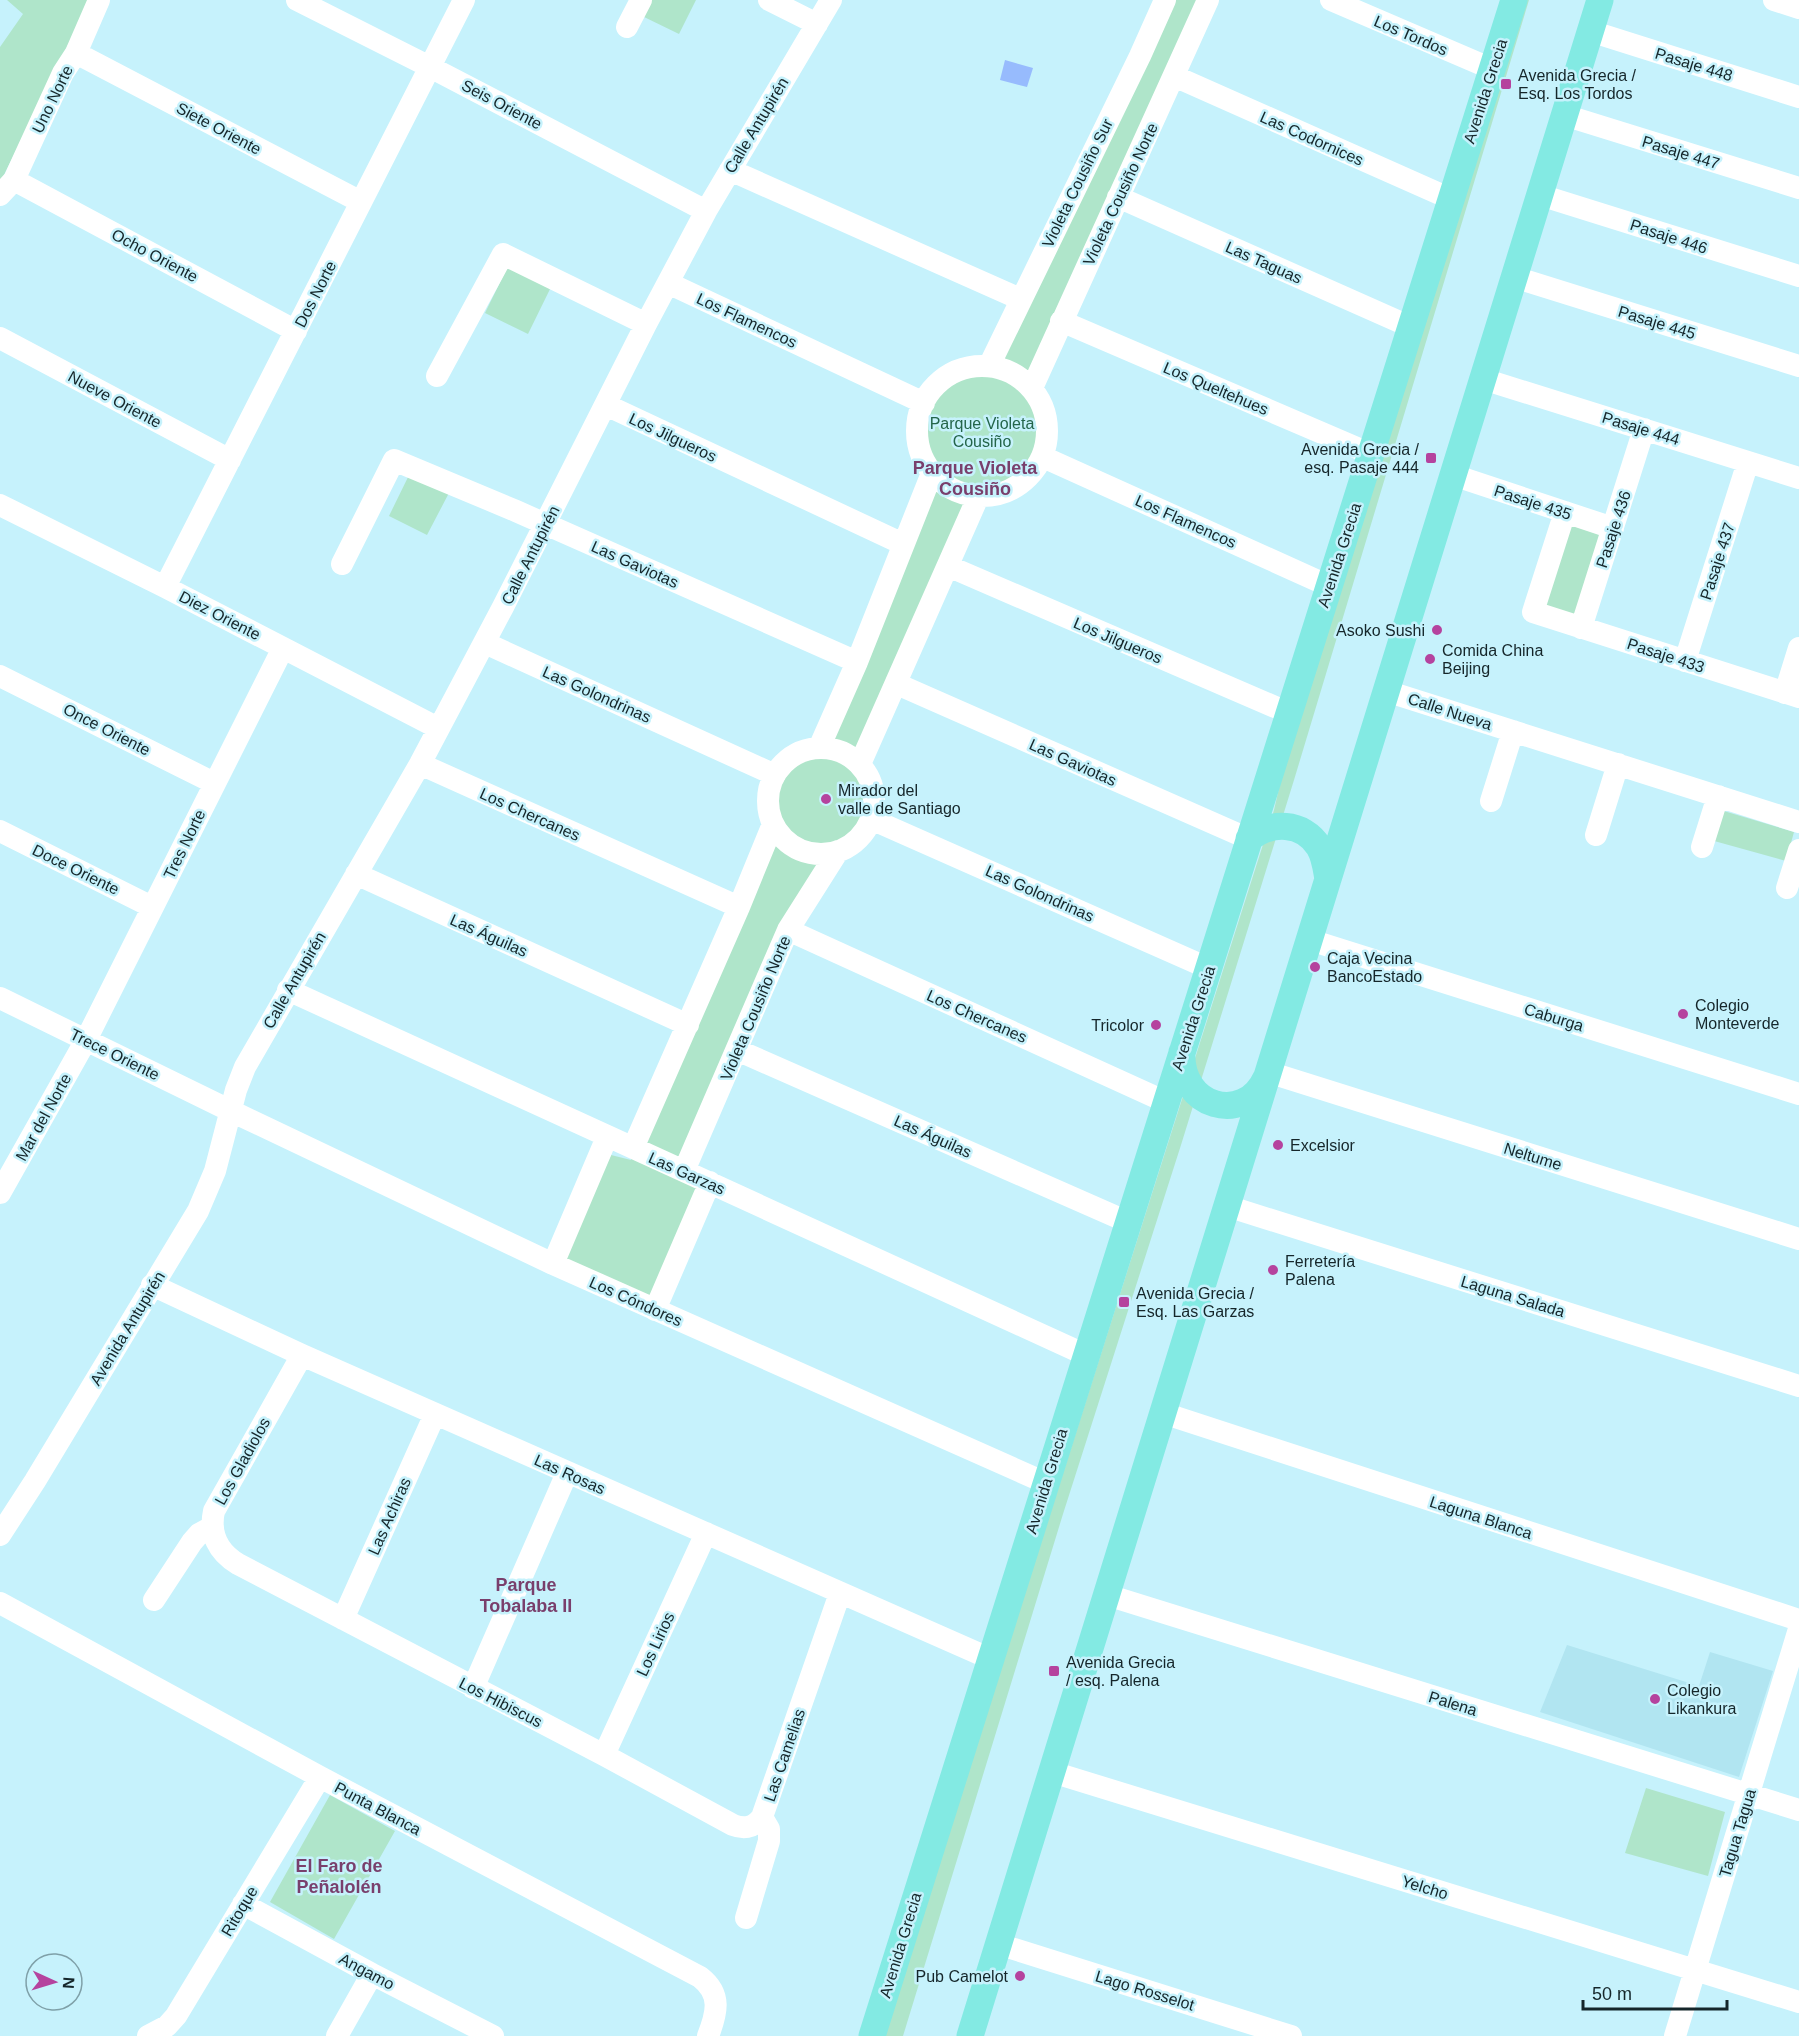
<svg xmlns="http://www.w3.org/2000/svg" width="1799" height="2036" font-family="Helvetica,sans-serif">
	<rect width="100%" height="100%" fill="#c6f2fc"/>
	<path fill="#b1e5f1" d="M1567,1645l132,41 11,-34 63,19 -34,106 -199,-65z"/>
	<path fill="#afe5ca" d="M7,0h83l-90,183v-136l23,-33z
		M650,0h46l-17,34 -37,-18z
		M1166,0h38l-178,393 13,27 -2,31 -13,21 -20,14 -25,4 -123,278c21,32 14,60 -20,78l-159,329 22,13 -46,116 -93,-41 51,-108 20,5 149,-339c-14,-36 3,-59 39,-68l118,-285c-3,-6 -9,-13 -11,-20 -7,-30 9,-62 39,-72 7,-2 16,-2 23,-3z
		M1518,0h11l-235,780 -113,365 -118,369 -160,522h-19l390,-1226 25,-109z
		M509,264l43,21 -24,49 -43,-21z
		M411,471l39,20 -23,44 -38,-19z
		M1567,519l39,12 -29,90 -39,-13z
		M1717,809l77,23 -8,29 -79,-22z
		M1646,1788l79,24 -17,64 -83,-23z
		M330,1795l65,36 -61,108 -64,-37z"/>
	<path fill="#97bbfd" d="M1005,60l28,8 -6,19 -27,-7z"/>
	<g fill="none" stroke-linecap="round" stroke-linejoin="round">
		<path stroke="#fff" stroke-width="22" d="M297,0l133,67 276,144
			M769,0l48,24
			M1331,0l161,69
			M1774,0l25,8
			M627,27l14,-27
			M1590,31l209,66
			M76,53l285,149
			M1174,76l277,123
			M1564,115l235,73
			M730,170l290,129
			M14,180l282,151
			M0,195l14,-15 49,-107 13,-20 23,-53
			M1540,195l259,81
			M1118,197l293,130
			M1514,277l285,89
			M668,283l256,120
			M1061,321l310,133
			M0,338l230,122
			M989,366l151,-310 25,-56
			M917 431a65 65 0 1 1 130 0a65 65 0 1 1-130 0Z
			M437,376l66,-122 143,70
			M1483,379l316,99
			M1032,388l176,-388
			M606,405l297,139
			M1043,457l286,129
			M1453,475l160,53
			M0,505l165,82 273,141
			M1565,512l-32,100 266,85
			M342,564l52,-104 122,51 341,151
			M948,566l341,147
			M165,587l299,-587
			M1581,628l63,-199
			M485,643l290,132
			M1685,661l63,-199
			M0,676l214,107
			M897,684l352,155
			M1386,691l413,131
			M1785,693l14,-45
			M819,748l38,-86 75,-189
			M768 801a53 53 0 1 1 106 0a53 53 0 1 1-106 0Z
			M420,764l319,143
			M860,764l118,-267
			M1491,801l22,-70
			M871,819l337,149
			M0,831l152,76
			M1596,835l22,-71
			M1702,847l16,-51
			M356,874l332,151
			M1787,888l12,-38
			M788,930l378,172
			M1310,940l489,154
			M288,990l798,365
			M0,998l231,113 322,153 493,219
			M737,1050l391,172
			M1268,1072l531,167
			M633,1148l106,-241 34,-83
			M684,1171l104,-241 50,-79
			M0,1193l86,-153 197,-392
			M1227,1206l572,180
			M553,1264l54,-127
			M152,1285l150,70 689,304
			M655,1310l55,-128
			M302,1355l-88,156c-5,23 4,41 24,53l366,191 129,70c13,5 21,2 29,-8l78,-224
			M1163,1413l636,207
			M0,1535l35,-54 163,-270 17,-40 21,-81 9,-23 175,-303 83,-157 143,-283 60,-113 125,-211
			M1107,1595l692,215
			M154,1600l38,-58 7,-8 13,-7
			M0,1603l320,174 380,200c22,17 17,36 8,59
			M343,1619l92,-205
			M473,1688l94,-215
			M604,1755l102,-222
			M1052,1772l747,230
			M243,1904l129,70 121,62
			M746,1918l23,-77v-12l-7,-12
			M998,1944l293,92
			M148,2036l19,-10 9,-10 144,-239
			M337,2036l35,-62
			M1675,2036l124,-407"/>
		<path stroke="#83eae3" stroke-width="27" d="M1249,839c21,-18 54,-18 70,8 6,10 7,21 9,32
			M1182,1052c-3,55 62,74 84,26
			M872,2036l642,-2036
			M970,2036l630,-2036"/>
	</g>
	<g fill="#b5439e" stroke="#c6f2fc" stroke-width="2">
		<rect x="1500" y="78" width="12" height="12" rx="3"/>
		<rect x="1425" y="452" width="12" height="12" rx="3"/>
		<circle cx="1437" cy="630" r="6"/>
		<circle cx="1430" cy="659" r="6"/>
		<circle cx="826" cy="799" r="6"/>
		<circle cx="1315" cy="967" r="6"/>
		<circle cx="1683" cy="1014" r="6"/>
		<circle cx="1156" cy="1025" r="6"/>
		<circle cx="1278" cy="1145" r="6"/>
		<circle cx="1273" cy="1270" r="6"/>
		<rect x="1118" y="1296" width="12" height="12" rx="3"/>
		<rect x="1048" y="1665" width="12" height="12" rx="3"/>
		<circle cx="1655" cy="1699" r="6"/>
		<circle cx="1020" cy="1976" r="6"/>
	</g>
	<g text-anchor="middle" stroke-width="5" stroke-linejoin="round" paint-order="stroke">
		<g font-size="16" fill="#15262a" stroke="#c6f2fc">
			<text transform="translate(1411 35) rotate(23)" y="6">Los Tordos</text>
			<text transform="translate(1694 64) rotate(17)" y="6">Pasaje 448</text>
			<text transform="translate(1485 91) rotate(-72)" y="6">Avenida Grecia</text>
			<text transform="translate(52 99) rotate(-64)" y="6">Uno Norte</text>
			<text transform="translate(502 104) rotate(28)" y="6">Seis Oriente</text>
			<text transform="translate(756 125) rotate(-59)" y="6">Calle Antupirén</text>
			<text transform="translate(219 128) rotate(28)" y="6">Siete Oriente</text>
			<text transform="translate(1312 138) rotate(24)" y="6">Las Codornices</text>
			<text transform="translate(1681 152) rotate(17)" y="6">Pasaje 447</text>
			<text transform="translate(1077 183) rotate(-64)" y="6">Violeta Cousiño Sur</text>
			<text transform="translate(1120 194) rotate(-65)" y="6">Violeta Cousiño Norte</text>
			<text transform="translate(1669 236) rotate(18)" y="6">Pasaje 446</text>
			<text transform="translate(155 255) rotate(28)" y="6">Ocho Oriente</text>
			<text transform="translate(1264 262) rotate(24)" y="6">Las Taguas</text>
			<text transform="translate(315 294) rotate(-63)" y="6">Dos Norte</text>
			<text transform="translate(747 320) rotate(25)" y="6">Los Flamencos</text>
			<text transform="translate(1657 322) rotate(17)" y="6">Pasaje 445</text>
			<text transform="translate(1216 388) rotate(23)" y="6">Los Queltehues</text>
			<text transform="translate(115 399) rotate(28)" y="6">Nueve Oriente</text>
			<text transform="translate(1641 428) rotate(17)" y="6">Pasaje 444</text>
			<text transform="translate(673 437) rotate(25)" y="6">Los Jilgueros</text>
			<text transform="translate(1533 502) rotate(18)" y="6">Pasaje 435</text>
			<text transform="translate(1186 521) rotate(24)" y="6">Los Flamencos</text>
			<text transform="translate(1613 529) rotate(-72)" y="6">Pasaje 436</text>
			<text transform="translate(530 555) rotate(-63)" y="6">Calle Antupirén</text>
			<text transform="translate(1339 555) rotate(-72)" y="6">Avenida Grecia</text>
			<text transform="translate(1717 561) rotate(-72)" y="6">Pasaje 437</text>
			<text transform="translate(635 564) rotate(24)" y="6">Las Gaviotas</text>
			<text transform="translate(220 615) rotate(27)" y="6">Diez Oriente</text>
			<text transform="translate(1118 640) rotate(23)" y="6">Los Jilgueros</text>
			<text transform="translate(1666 655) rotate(18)" y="6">Pasaje 433</text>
			<text transform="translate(597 694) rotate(24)" y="6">Las Golondrinas</text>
			<text transform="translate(1450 711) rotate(18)" y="6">Calle Nueva</text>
			<text transform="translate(107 729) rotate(27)" y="6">Once Oriente</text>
			<text transform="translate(1073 762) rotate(24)" y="6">Las Gaviotas</text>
			<text transform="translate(530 814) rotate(24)" y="6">Los Chercanes</text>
			<text transform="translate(184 844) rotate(-64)" y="6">Tres Norte</text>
			<text transform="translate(76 869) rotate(26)" y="6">Doce Oriente</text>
			<text transform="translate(1040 893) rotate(24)" y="6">Las Golondrinas</text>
			<text transform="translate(489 935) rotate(24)" y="6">Las Águilas</text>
			<text transform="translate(294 980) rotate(-60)" y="6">Calle Antupirén</text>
			<text transform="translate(755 1008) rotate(-67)" y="6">Violeta Cousiño Norte</text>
			<text transform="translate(977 1016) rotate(24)" y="6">Los Chercanes</text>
			<text transform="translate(1554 1017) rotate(17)" y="6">Caburga</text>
			<text transform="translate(1193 1018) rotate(-72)" y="6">Avenida Grecia</text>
			<text transform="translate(115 1054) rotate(26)" y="6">Trece Oriente</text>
			<text transform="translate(43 1117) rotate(-61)" y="6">Mar del Norte</text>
			<text transform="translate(933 1136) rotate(24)" y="6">Las Águilas</text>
			<text transform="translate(1533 1156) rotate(17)" y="6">Neltume</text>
			<text transform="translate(687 1173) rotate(24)" y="6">Las Garzas</text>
			<text transform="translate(1513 1296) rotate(17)" y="6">Laguna Salada</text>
			<text transform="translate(636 1301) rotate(24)" y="6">Los Cóndores</text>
			<text transform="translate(127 1328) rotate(-59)" y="6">Avenida Antupirén</text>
			<text transform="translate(242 1461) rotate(-61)" y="6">Los Gladiolos</text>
			<text transform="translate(570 1474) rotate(24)" y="6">Las Rosas</text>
			<text transform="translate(1046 1481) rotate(-73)" y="6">Avenida Grecia</text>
			<text transform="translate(389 1516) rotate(-66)" y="6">Las Achiras</text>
			<text transform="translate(1481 1517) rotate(18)" y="6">Laguna Blanca</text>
			<text transform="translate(655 1644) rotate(-65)" y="6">Los Lirios</text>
			<text transform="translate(501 1702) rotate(27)" y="6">Los Hibiscus</text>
			<text transform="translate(1453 1703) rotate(17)" y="6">Palena</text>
			<text transform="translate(784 1755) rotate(-71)" y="6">Las Camelias</text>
			<text transform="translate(378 1808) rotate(28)" y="6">Punta Blanca</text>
			<text transform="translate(1737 1833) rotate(-73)" y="6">Tagua Tagua</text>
			<text transform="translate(1425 1887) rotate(17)" y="6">Yelcho</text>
			<text transform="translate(239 1911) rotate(-59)" y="6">Ritoque</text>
			<text transform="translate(900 1945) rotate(-73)" y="6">Avenida Grecia</text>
			<text transform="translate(367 1971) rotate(28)" y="6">Angamo</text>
			<text transform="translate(1145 1990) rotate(17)" y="6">Lago Rosselot</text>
		</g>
		<g font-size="16" fill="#15262a" stroke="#c6f2fc" text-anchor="start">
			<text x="1518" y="81">Avenida Grecia /<tspan x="1518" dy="18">Esq. Los Tordos</tspan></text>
			<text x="1419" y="455" text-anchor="end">Avenida Grecia /<tspan x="1419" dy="18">esq. Pasaje 444</tspan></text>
			<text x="1425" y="636" text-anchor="end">Asoko Sushi</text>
			<text x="1442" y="656">Comida China<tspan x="1442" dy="18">Beijing</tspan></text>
			<text x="838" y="796">Mirador del<tspan x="838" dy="18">valle de Santiago</tspan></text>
			<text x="1327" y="964">Caja Vecina<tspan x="1327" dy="18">BancoEstado</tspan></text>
			<text x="1695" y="1011">Colegio<tspan x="1695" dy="18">Monteverde</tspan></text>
			<text x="1144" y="1031" text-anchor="end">Tricolor</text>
			<text x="1290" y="1151">Excelsior</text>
			<text x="1285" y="1267">Ferretería<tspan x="1285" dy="18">Palena</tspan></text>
			<text x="1136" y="1299">Avenida Grecia /<tspan x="1136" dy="18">Esq. Las Garzas</tspan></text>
			<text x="1066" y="1668">Avenida Grecia<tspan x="1066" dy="18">/ esq. Palena</tspan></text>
			<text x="1667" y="1696">Colegio<tspan x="1667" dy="18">Likankura</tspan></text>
			<text x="1008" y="1982" text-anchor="end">Pub Camelot</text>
		</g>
		<g font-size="16" fill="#24654a" stroke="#c6f2fc">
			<text x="982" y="429">Parque Violeta<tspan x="982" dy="18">Cousiño</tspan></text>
		</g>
		<g font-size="18" font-weight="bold" fill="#793f6c" stroke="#c6f2fc">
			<text x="975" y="474">Parque Violeta<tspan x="975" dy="21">Cousiño</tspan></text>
			<text x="526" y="1591">Parque<tspan x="526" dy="21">Tobalaba II</tspan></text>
			<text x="339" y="1872">El Faro de<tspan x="339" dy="21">Peñalolén</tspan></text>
		</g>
	</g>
	<g transform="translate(54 1982) rotate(94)"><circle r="28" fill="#c6f2fc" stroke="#7fa0a8" stroke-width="1.5"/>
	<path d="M0-4.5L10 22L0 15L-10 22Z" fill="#b5439e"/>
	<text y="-9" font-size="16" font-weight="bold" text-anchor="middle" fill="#15262a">N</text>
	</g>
	<path d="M1583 2000v9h144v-9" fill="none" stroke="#15262a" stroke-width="3"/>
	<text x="1592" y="2000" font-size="18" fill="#15262a" stroke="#c6f2fc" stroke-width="4.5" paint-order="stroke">50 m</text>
</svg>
